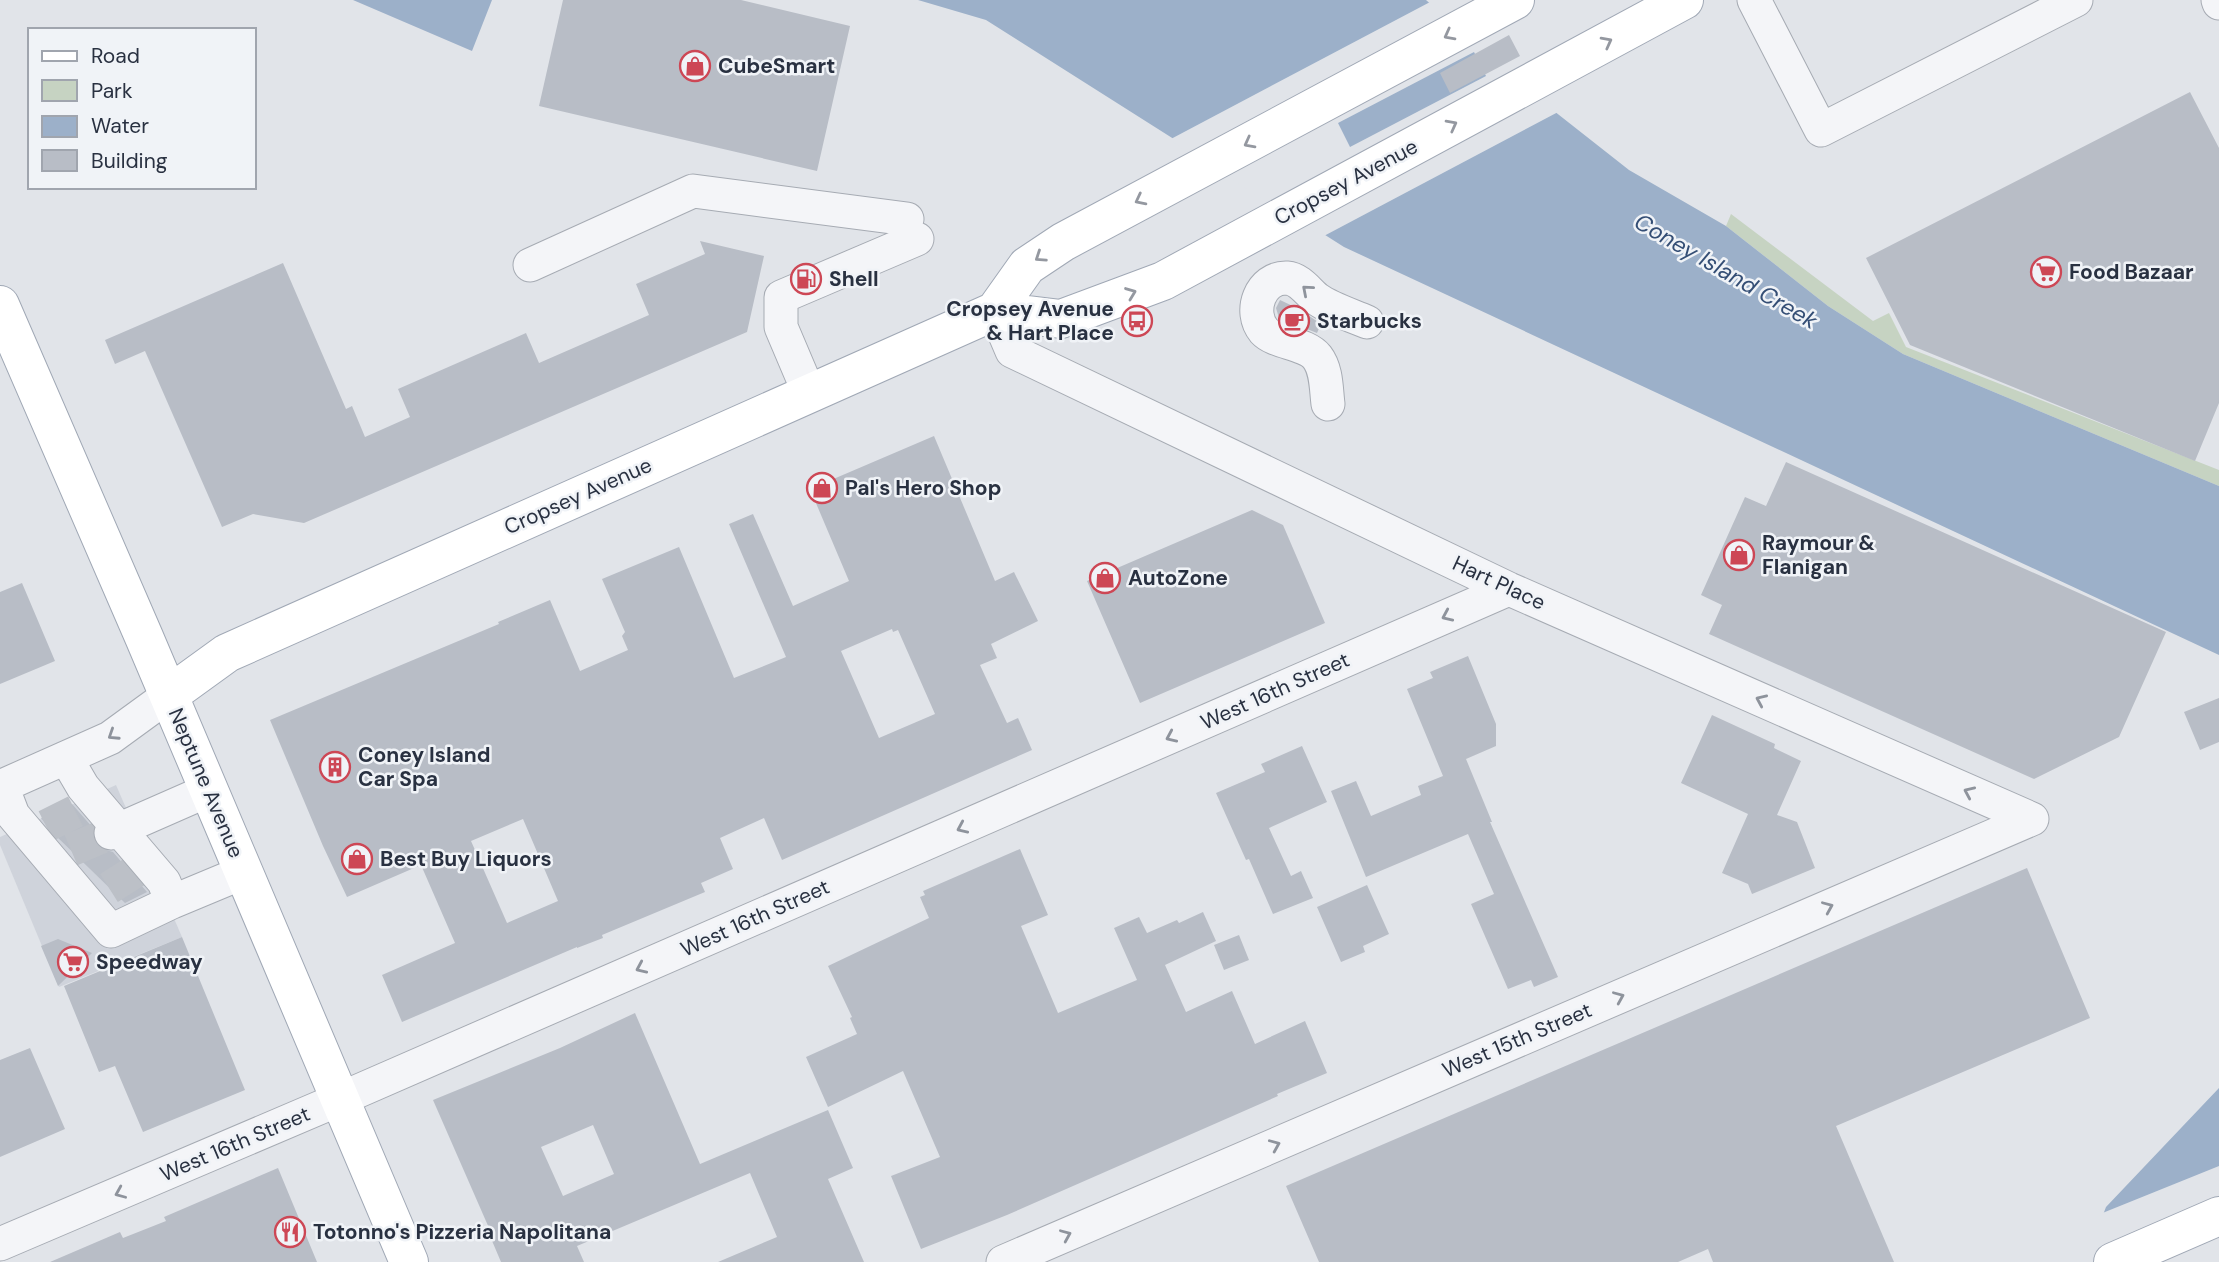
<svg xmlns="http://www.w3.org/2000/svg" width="2219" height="1262" font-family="'DM Sans',sans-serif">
	<rect width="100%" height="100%" fill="#e1e4e9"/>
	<path fill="#cfd3db" d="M116,785l66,152 -123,50 -59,-142v-8z"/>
	<path fill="#c6d3c2" d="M1731,214l142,107 16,-8 17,34 313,123v16l-316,-132 -75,-48 -102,-80z"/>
	<path fill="#9cb0c9" d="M353,0h139l-20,51z
		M918,0h508l114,100 89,70 97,56 102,80 75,48 316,132v169l-875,-408 -358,-227z
		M2219,1088v174h-134l21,-55z"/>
	<path fill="#e1e4e9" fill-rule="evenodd" d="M1432,1l128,110 -238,126 -153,-97zM1474,52l12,24 -136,71 -12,-24z
		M2219,1166v96h-137l18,-48z"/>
	<path fill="#b8bdc6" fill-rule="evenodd" d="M563,0h178l109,26 -33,145 -278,-65z
		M1509,35l11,21 -70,37 -10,-20z
		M2190,92l29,56v255l-24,58 -285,-116 -44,-87z
		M700,241l64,15 -17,76 -443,191 -51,-9 -31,13 -77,-176 -30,13 -10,-24 178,-77 63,146 6,-3 13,31 45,-20 -12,-28 128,-56 13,30 110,-48 -13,-31 69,-30z
		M1280,300l19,9 22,15 -4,9 -38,-15 -3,-10z
		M934,436l61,145 19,-9 24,49 -47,23 6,14 -17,7 27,58 11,-5 14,32 -250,110 -18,-42 -44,20 13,31 -32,14 4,9 -103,43 1,3 -26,10v-1l-175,75 -20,-47 73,-32 -34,-78 -74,32 -24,-51 -53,-126 229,-96 -1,-2 52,-22 30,71 48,-21 -6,-14 3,-4 -23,-53 77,-32 55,131 52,-21 -57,-133 24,-10 40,92 56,-25 -39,-92zM892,629l1,3 5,-2 37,84 -56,24 -38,-87zM523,819l35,82 -51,22 -36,-82z
		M1786,462l380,170 -47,105 -85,42 -325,-145 13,-29 -21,-10 44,-98 21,9z
		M1252,510l31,15 42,98 -185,80 -53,-122z
		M22,583l33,78 -55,23v-92z
		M1468,656l28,68v22l-30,13 26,63h-2l68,155 -24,10 -3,-7 -23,9 -37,-85 23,-10 -26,-60 -102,43 -35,-86 25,-10 15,35 50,-21 -3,-9 25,-10 -36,-87 26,-11 -3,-6z
		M2219,698v44l-19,8 -16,-38z
		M1712,715l63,29 -1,4 27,13 -24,54 20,7 18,46 -63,26 -4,-10 -26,-11 26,-59 -67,-31z
		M1302,746l25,56 -58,26 22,48 10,-5 12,27 -40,16 -24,-55 -3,1 -30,-67 49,-21 -4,-8z
		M72,804l21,24v12l6,8 14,4 34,40 -22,11 -71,-69 -13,-16z
		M1020,849l28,66 -27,11 37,87 79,-33 -23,-52 25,-11 8,16 30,-13 2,3 24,-11 13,29 -51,24 21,47 46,-21 23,53 50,-23 22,52 -50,21 1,2 -271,119 -86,34 -30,-73 49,-19 -37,-86 -75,36 -22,-50 51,-23 -7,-16 2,-1 -24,-51 101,-48 -9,-21 5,-2 -2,-4z
		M2027,868l63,150 -254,108 58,136h-181l-5,-13 -30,13h-359l-33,-76z
		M1367,885l22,49 -26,12 2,6 -24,10 -24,-55z
		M1239,935l10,25 -25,10 -10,-25z
		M182,937l63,153 -102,42 -28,-66 -16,6 -35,-86z
		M58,939l34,14 -34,33 -17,-40z
		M635,1013l65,151 128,-54 25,58 -25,11 36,83h-146l59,-25 -27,-64 -173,73 7,16h-83l-14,-33 2,-1 -56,-128 127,-52zM593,1125l21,49 -51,22 -22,-49z
		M30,1048l35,81 -65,28v-97z
		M278,1168l39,94h-267l70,-30 3,6 43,-17 -2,-4z"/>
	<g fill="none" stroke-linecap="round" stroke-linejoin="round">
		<path stroke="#bcc0c7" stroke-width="33" stroke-dasharray="33 17" stroke-linecap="butt" d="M46,826l40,-20
			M71,850l40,-17
			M109,888l33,-21"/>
		<g stroke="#a6abb3" stroke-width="35">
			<path id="minor" d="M1754,0l67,130 255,-130
				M2218,0l1,3
				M530,265l163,-74 214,28
				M995,311l17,40 497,238 523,230
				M809,393l-28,-66v-30l136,-58
				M1328,404c-2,-15 -1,-34 -11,-47 -11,-14 -42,-14 -53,-26 -16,-19 -4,-54 23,-53 13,1 21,14 30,21 14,10 34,16 50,23
				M66,758l17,29 81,95 8,20
				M2,786l11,29 98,116 61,-29 72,-30
				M0,787l110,-49 59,-43
				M111,833l98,-43
				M0,1244l340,-145 1169,-510
				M1003,1262l1029,-443"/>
		</g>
		<g stroke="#a0a8b5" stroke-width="40">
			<path id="major" d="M0,305l144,332 265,625
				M995,311l66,8 102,-38 521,-281
				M169,695l58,-42 768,-342 32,-45 36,-24 452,-242
				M2113,1262l106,-46"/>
		</g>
		<use href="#minor" stroke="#f4f5f8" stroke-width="33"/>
		<use href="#major" stroke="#fff" stroke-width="38"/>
	</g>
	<defs><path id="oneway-chevron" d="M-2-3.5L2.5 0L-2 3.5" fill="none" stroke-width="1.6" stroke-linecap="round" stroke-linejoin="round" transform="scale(1.75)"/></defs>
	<g stroke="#9498a0">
		<use href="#oneway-chevron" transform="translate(1449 35) rotate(152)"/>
		<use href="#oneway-chevron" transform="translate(1607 42) rotate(-28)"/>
		<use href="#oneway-chevron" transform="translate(1452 125) rotate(-28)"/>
		<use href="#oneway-chevron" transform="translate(1249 143) rotate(152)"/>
		<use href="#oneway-chevron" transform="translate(1140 200) rotate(153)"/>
		<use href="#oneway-chevron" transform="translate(1040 257) rotate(146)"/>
		<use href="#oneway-chevron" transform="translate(1131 293) rotate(-21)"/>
	</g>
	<g stroke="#8e939c">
		<use href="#oneway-chevron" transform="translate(1307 290) rotate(-139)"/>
		<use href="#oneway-chevron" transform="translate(1447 616) rotate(156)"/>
		<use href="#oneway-chevron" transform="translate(1761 700) rotate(-156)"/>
		<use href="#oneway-chevron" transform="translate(113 735) rotate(147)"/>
		<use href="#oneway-chevron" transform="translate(1171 737) rotate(156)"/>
		<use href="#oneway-chevron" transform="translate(1969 792) rotate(-156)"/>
		<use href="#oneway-chevron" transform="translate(962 828) rotate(156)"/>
		<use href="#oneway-chevron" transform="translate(1828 907) rotate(-23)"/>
		<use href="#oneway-chevron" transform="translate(641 968) rotate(156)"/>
		<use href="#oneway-chevron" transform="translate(1619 997) rotate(-23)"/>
		<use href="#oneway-chevron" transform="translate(1275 1145) rotate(-23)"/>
		<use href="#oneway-chevron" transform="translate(120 1193) rotate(157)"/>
		<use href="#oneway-chevron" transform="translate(1066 1235) rotate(-23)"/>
	</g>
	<defs>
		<g id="shop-ring" transform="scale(1.575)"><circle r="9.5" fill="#f0f3f7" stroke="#cd4755" stroke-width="1.5"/><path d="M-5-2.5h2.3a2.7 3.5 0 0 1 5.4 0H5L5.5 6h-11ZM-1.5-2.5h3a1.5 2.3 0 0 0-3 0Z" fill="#cd4755"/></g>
		<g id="supermarket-ring" transform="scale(1.575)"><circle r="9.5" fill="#f0f3f7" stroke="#cd4755" stroke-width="1.5"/><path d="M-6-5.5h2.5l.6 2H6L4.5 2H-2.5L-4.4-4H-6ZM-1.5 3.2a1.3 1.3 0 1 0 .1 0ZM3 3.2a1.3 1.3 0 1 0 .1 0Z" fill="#cd4755"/></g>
		<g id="fuel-ring" transform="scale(1.575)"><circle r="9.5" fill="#f0f3f7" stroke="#cd4755" stroke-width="1.5"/><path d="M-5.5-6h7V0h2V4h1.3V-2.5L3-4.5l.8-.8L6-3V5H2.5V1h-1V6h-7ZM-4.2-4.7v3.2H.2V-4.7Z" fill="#cd4755"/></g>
		<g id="bus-ring" transform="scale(1.575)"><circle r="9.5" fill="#f0f3f7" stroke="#cd4755" stroke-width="1.5"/><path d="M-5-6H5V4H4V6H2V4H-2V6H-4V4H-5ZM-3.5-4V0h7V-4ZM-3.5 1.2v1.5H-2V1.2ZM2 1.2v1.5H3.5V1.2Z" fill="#cd4755"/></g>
		<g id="cafe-ring" transform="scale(1.575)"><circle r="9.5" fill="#f0f3f7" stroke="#cd4755" stroke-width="1.5"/><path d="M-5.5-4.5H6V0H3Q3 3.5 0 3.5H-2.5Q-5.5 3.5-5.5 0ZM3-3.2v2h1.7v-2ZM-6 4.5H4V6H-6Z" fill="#cd4755"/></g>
		<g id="building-ring" transform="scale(1.575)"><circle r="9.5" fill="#f0f3f7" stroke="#cd4755" stroke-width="1.5"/><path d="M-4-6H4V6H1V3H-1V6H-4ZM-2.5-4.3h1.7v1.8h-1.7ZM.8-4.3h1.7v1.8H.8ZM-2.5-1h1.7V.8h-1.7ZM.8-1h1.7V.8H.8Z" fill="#cd4755"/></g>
		<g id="restaurant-ring" transform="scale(1.575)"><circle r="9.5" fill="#f0f3f7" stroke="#cd4755" stroke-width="1.5"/><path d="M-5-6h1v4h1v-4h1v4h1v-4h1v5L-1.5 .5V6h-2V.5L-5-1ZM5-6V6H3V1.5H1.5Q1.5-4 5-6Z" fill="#cd4755"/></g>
	</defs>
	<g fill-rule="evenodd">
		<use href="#shop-ring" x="695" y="66"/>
		<use href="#supermarket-ring" x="2046" y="272"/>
		<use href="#fuel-ring" x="806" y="279"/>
		<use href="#bus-ring" x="1137" y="321"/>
		<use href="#cafe-ring" x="1294" y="321"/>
		<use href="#shop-ring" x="822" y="488"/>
		<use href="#shop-ring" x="1739" y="555"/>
		<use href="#shop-ring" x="1105" y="578"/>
		<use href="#building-ring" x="335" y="767"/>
		<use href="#shop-ring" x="357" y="859"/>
		<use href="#supermarket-ring" x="73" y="962"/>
		<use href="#restaurant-ring" x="290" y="1232"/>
	</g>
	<g text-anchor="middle" stroke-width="5" stroke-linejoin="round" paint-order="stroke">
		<g font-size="21" font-weight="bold" fill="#293141" stroke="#f0f3f7" text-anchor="start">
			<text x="718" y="73">CubeSmart</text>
			<text x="2069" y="279">Food Bazaar</text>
			<text x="829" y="286">Shell</text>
			<text x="1114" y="316" text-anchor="end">Cropsey Avenue<tspan x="1114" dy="24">&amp; Hart Place</tspan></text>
			<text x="1317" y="328">Starbucks</text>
			<text x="845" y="495">Pal's Hero Shop</text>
			<text x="1762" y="550">Raymour &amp;<tspan x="1762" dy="24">Flanigan</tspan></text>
			<text x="1128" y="585">AutoZone</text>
			<text x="358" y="762">Coney Island<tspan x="358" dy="24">Car Spa</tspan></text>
			<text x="380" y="866">Best Buy Liquors</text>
			<text x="96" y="969">Speedway</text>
			<text x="313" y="1239">Totonno's Pizzeria Napolitana</text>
		</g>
		<g font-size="21" fill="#293141" stroke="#f0f3f7">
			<text transform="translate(1346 182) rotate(-28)" y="7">Cropsey Avenue</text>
			<text transform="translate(578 496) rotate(-24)" y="7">Cropsey Avenue</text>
			<text transform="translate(1499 583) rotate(25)" y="7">Hart Place</text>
			<text transform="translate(1275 691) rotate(-24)" y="7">West 16th Street</text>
			<text transform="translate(206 783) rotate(67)" y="7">Neptune Avenue</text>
			<text transform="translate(755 918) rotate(-24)" y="7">West 16th Street</text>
			<text transform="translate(1517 1040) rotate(-23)" y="7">West 15th Street</text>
			<text transform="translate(235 1144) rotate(-23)" y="7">West 16th Street</text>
		</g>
		<g font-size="23" font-style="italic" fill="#344e75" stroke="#f0f3f7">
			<text transform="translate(1726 271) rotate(30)" y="8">Coney Island Creek</text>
		</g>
	</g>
	<rect x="28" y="28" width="228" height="161" fill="#f0f3f7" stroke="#a0a5ae" stroke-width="2"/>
	<rect x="42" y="51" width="35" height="10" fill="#ffffff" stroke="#a0a5ae" stroke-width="2"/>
	<text x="91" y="63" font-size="21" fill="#293141">Road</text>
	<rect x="42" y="80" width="35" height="21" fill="#c6d3c2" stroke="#a0a5ae" stroke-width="2"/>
	<text x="91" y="98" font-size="21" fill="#293141">Park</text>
	<rect x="42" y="116" width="35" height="21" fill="#9cb0c9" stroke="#a0a5ae" stroke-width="2"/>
	<text x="91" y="133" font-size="21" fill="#293141">Water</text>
	<rect x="42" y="150" width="35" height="21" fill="#b8bdc6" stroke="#a0a5ae" stroke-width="2"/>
	<text x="91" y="168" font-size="21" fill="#293141">Building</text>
</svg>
